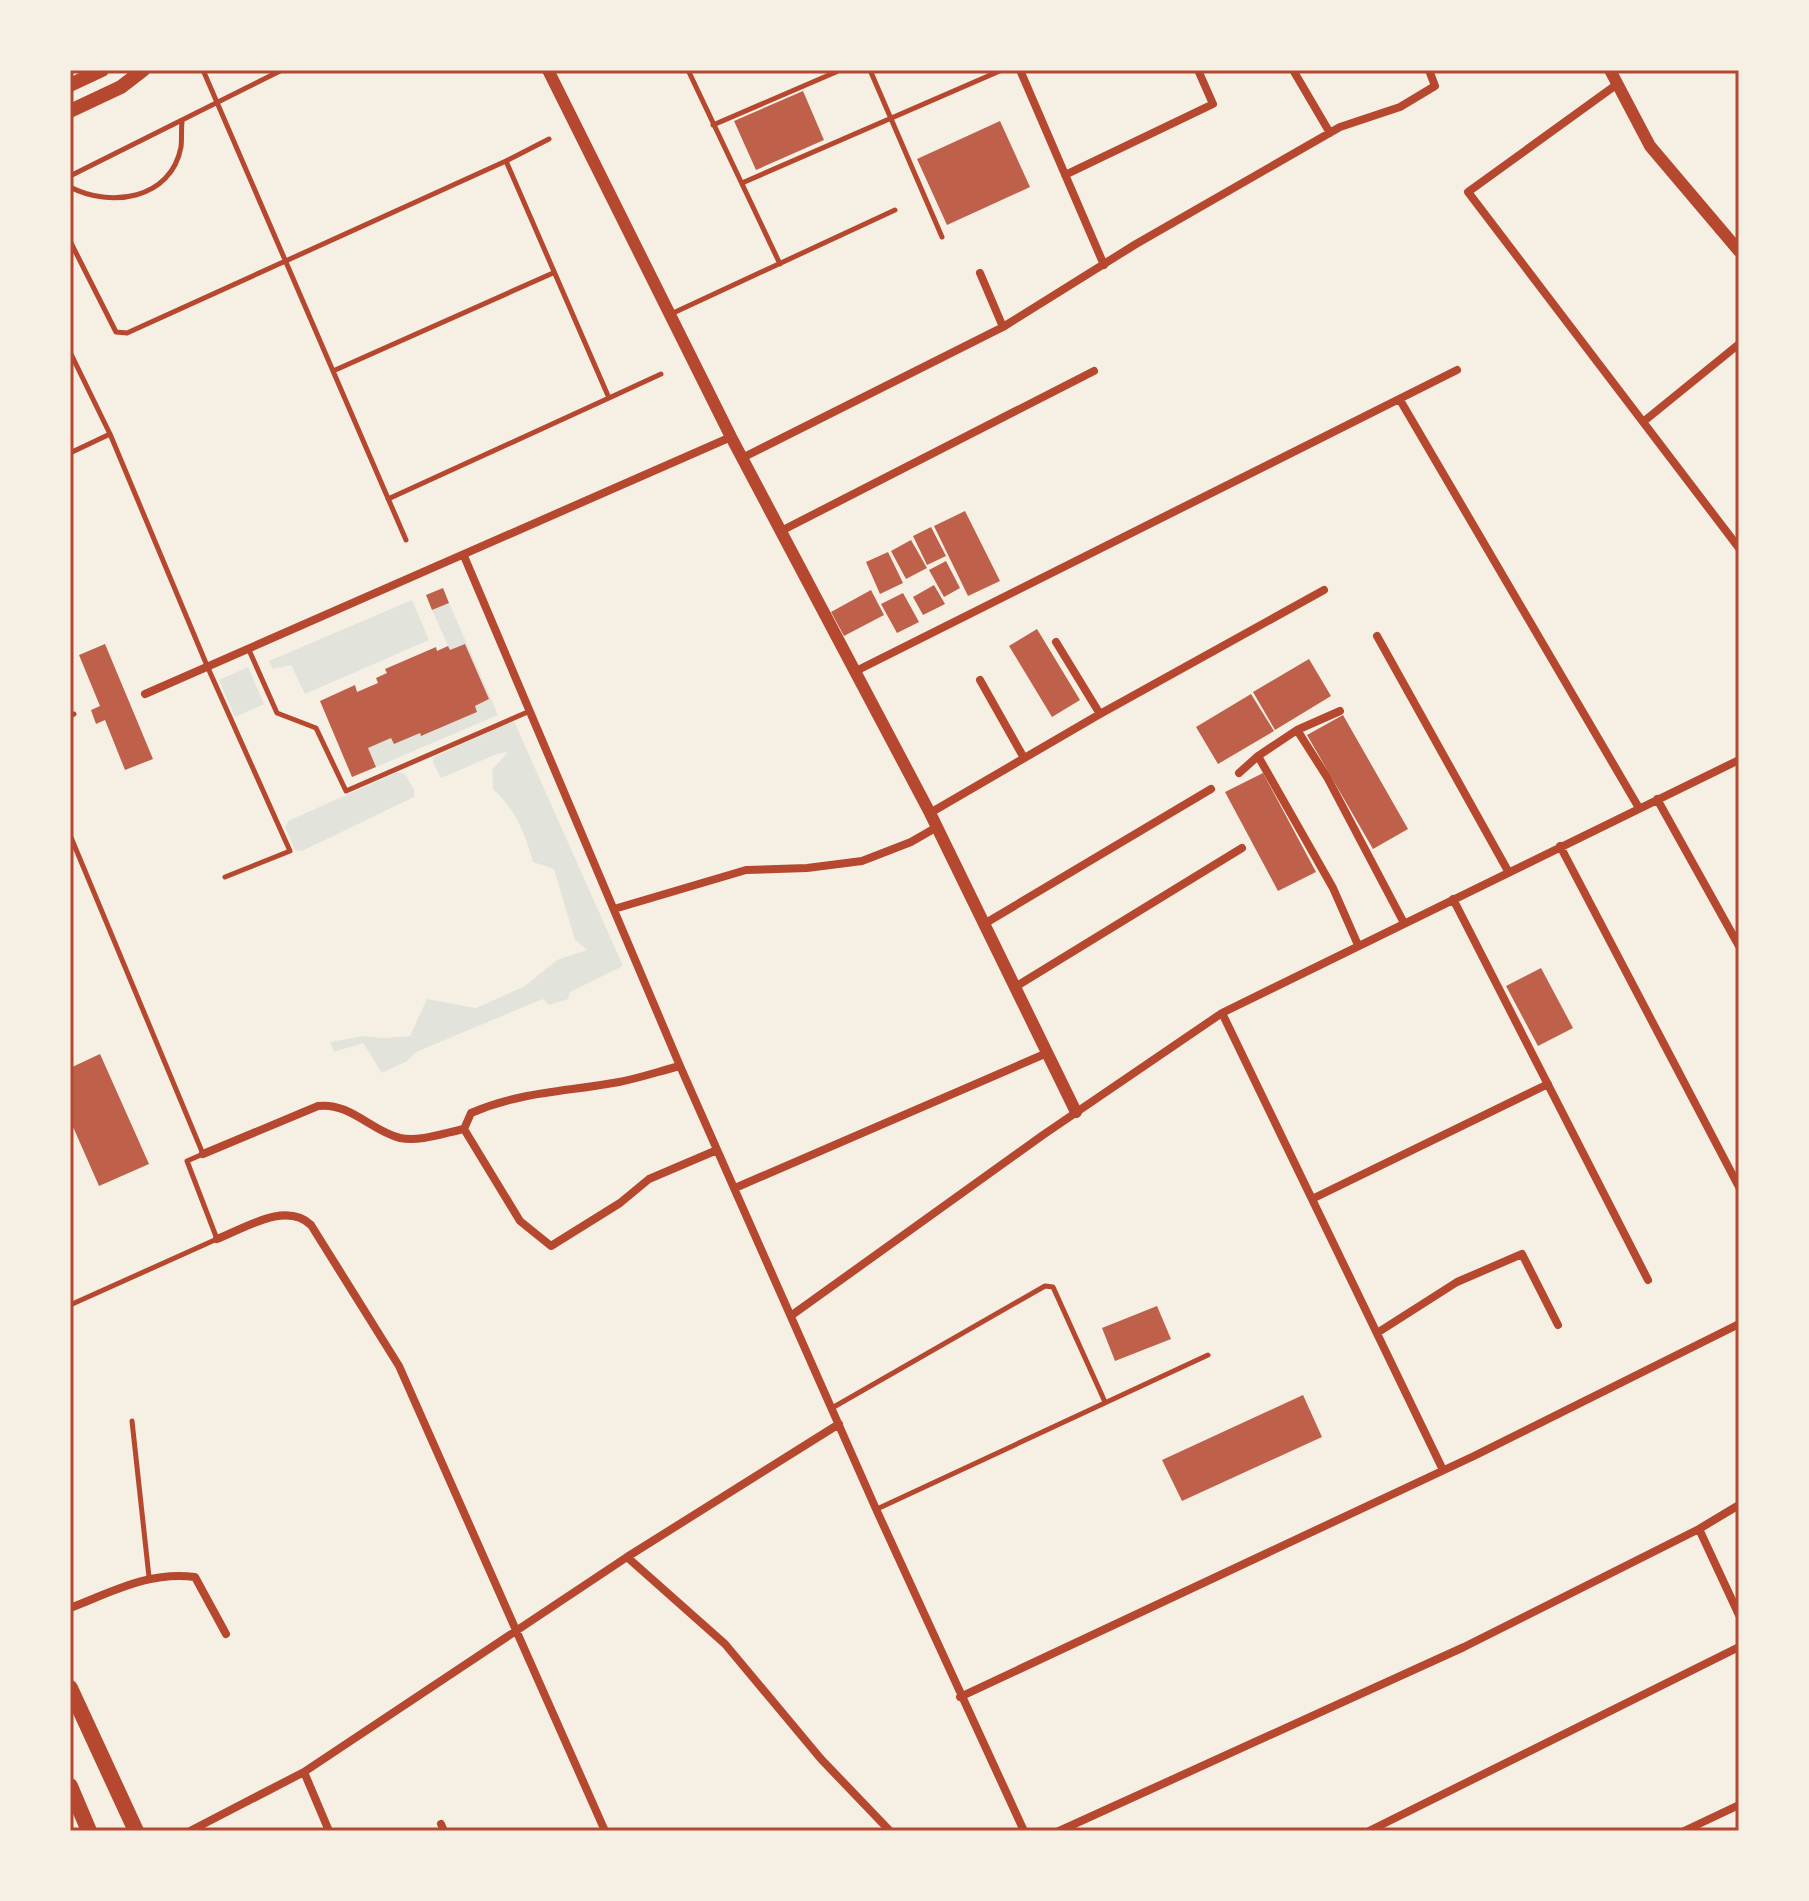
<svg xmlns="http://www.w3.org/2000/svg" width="1809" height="1901" font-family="'Fira Sans Condensed',sans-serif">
	<rect width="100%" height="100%" fill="#f6efe4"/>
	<path fill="#e2e4dc" d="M412,600l17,40 -124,54 -14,-29 -18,4 -4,-8z
		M449,603l49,112 -122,52 -8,-19 23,-10 29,-5 2,3 55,-24 -2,-6 14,-7 -24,-55 -15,6 -18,-40z
		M248,667l16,37 -29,13 -16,-37z
		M514,721l109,245 -53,26 -2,7 -19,6 -6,-6 -127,53 -9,9 -25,12 -19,-30 -29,9 -4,-10 34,-6 20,2 26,-2 17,-37 49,9 49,-22 32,-26 30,-10 -12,-10 -21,-71 -21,-7c-8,-29 -17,-52 -40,-73l-1,-19 16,-18 -11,2 -56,24 -8,-16 1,-5z
		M398,772l7,2 9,16v7l-112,54 -7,-1 -10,-23 3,-6z"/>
	<path fill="#bf614a" d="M803,91l21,49 -68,30 -22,-49z
		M1000,121l30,66 -83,38 -30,-66z
		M965,511l35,70 -32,15 -34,-70z
		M931,527l15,29 -19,9 -14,-29z
		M911,540l16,28 -21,11 -15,-28z
		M888,552l15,31 -23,11 -14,-32z
		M946,561l14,27 -16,9 -15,-27z
		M934,585l11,19 -22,11 -10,-18z
		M443,588l6,15 -17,7 -6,-15z
		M871,590l13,25 -40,21 -13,-24z
		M903,593l16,29 -22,11 -16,-29z
		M1037,629l43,71 -28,17 -43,-71z
		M105,644l48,115 -28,11 -20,-50 -9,4 -5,-14 9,-4 -21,-51z
		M465,644l24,55 -14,7 2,6 -56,24 -1,-3 -26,11 -3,-6 -23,10 8,19 -24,10 -32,-76 35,-16 2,7 21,-9 -2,-5 11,-5 -2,-4 51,-22 1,4 11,-5 2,4z
		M1309,659l22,37 -56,34 -22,-38z
		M1251,694l23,37 -56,33 -22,-37z
		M1343,715l65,114 -35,20 -66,-114z
		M1263,773l53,99 -38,19 -53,-99z
		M1541,968l32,60 -35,18 -32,-60z
		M100,1054l49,110 -50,22 -29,-66v-52z
		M1157,1306l14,33 -56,22 -13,-33z
		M1303,1395l19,42 -140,64 -20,-41z"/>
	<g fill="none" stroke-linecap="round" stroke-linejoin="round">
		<path stroke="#b5482f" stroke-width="5" d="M203,70l203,470
			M688,70l92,194
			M870,70l72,167
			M713,125l123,-53
			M506,161l43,-22
			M70,176l212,-106
			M742,183l260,-113
			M70,187c40,21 101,13 111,-40 1,-8 0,-17 1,-25
			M70,241l46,91 11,1 379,-172 103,237 -221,101
			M671,314l224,-104
			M70,352l40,82 98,234 82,183 -65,26
			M333,371l220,-98
			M609,398l52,-24
			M70,453l40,-19
			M249,650l28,63 39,15 30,63 184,-80
			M70,716l4,-2
			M70,835l133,319 -16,7 30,78 -147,66
			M832,1408l213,-122 8,1 52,115
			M132,1421l17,156
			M877,1509l331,-154"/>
		<path stroke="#b5482f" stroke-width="8" d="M1020,70l84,195
			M1293,70l37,63
			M1616,85l-148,107 271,356
			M1065,175l148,-71 -15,-34
			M980,273l23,54
			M1400,400l239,408
			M1643,422l96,-78
			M742,458l261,-131 133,-83 204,-117 60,-20 35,-21 -6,-16
			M781,531l313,-160
			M464,556l216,510 196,443 148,322
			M1377,636l131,235
			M1056,642l44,72
			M856,671l601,-301
			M980,680l44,78
			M145,694l586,-257
			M1340,711l-43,19 -39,26 75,132 25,57
			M1297,730l30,47 77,146
			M1239,773l19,-17
			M1657,799l82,147
			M930,813l170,-99 224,-124
			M1560,846l179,341
			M1453,899l195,381
			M614,909l132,-39 61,-2 55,-7 49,-19 26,-15
			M984,924l227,-135
			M1015,987l227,-139
			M1222,1013l221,457
			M680,1066c-20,5 -40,12 -61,16 -53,10 -96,9 -148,31l-7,16 56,92 31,25 69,-43 29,-24 68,-29
			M203,1154l115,-48c32,-4 53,25 82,32 20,4 44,-5 64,-9
			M735,1188l312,-135
			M1312,1199l236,-115
			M217,1239c28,-11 69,-38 94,-14l88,141 206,465
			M792,1315l251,-180 179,-122 517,-253
			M1377,1333l80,-51 65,-28 36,71
			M1699,1529l40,86
			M627,1557l98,87 96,115 69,72
			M70,1608c42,-16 79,-37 125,-31l31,57
			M960,1697l514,-241 265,-132
			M304,1772l25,59
			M441,1824l3,7
			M190,1831l114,-59 323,-215 212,-133
			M1059,1831l405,-184 235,-118 40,-24
			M1369,1831l370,-184
			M1684,1831l55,-26"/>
		<path stroke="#b5482f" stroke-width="12" d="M548,70l183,367 199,376 146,299
			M1610,70l40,76 89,105"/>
		<path stroke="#b5482f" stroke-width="14" d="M70,85l32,-15
			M70,111l51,-24 22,-17"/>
		<path stroke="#b5482f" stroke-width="16" d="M70,1688l66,143
			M70,1786l19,45"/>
	</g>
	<rect width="1809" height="1901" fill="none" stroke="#f6efe4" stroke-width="144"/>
	<rect x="72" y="72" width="1665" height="1757" fill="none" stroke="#b5482f" stroke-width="3"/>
</svg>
